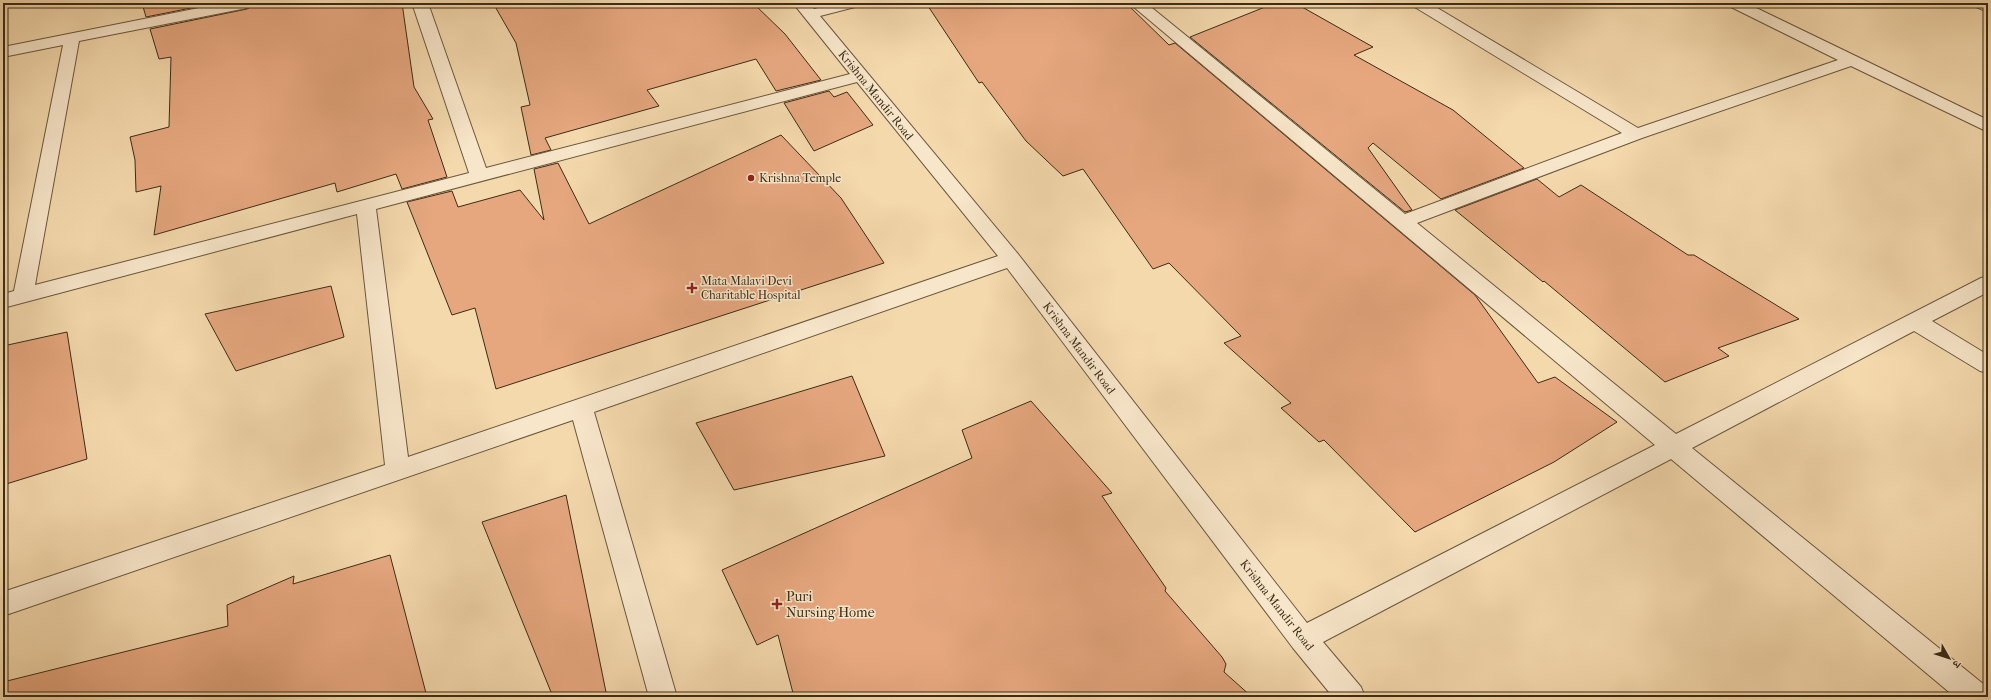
<svg xmlns="http://www.w3.org/2000/svg" width="1991" height="700" font-family="'IM FELL French Canon','Noto Serif Devanagari',serif">
	<rect width="100%" height="100%" fill="#f4d9ad"/>
	<filter id="stains"><feTurbulence type="fractalNoise" baseFrequency=".005" numOctaves="4"/><feColorMatrix values="0 0 0 0 .2 0 0 0 0 .09 0 0 0 0 .02 0 0 0 .5 -.17"/></filter>
	<radialGradient id="worn" r=".72"><stop offset=".6" stop-color="#630" stop-opacity="0"/><stop offset="1" stop-color="#630" stop-opacity=".3"/></radialGradient>
	<path fill="#e6a77f" stroke="#3c2c16" d="M142,3h74l-70,14z
		M256,3h146l12,84 19,32 -5,1 19,57 -45,12 -6,-15 -59,18 -2,-9 -181,52 7,-49 -25,6 -1,-32 -5,-23 39,-10 2,-70 -12,2 -9,-30 97,-20z
		M493,3h260l32,31 36,46 -45,11 -20,-32 -109,31 12,16 -114,32 6,12 -20,5 -10,-48 9,-2 -14,-62z
		M926,3h200l43,42 6,-2 300,252 63,88 17,-6 62,45 -63,40 -139,70 -91,-92 -5,2 -38,-34 10,-5 -67,-60 17,-7 -72,-73 -16,6 -70,-100 -20,7 -37,-35 -44,-59 -3,1z
		M1275,3h20l78,44 -19,8 99,55 71,58 -83,31 -68,-56 -5,5 44,62 -7,2 -215,-175z
		M829,91l5,6 13,-5 26,33 -59,26 -30,-48z
		M781,135l60,63 43,65 -388,126 -21,-81 -23,7 -45,-113 45,-11 6,16 62,-17 24,30 -10,-51 24,-6 31,61z
		M1537,179l22,18 22,-12 107,70h6l105,64 -81,29 11,8 -64,26 -121,-101 -1,1 -88,-72z
		M331,286l13,51 -108,34 -31,-57z
		M67,332l20,127 -84,26v-139z
		M852,376l33,80 -151,34 -38,-67z
		M1031,401l81,92 -10,3 64,92 -1,3 57,66 4,7 -2,8 28,25h-458l-16,-62 -21,10 -35,-75 250,-112 -10,-28z
		M566,495l41,202h-54l-71,-175z
		M390,555l37,142h-424v-15l225,-56 -1,-21 67,-29 -1,8z"/>
	<g fill="none" stroke-linecap="round" stroke-linejoin="round">
		<g stroke="#6a573c" stroke-width="2">
			<path id="minor" d="M224,3h31l-3,3 -5,2 -168,33 -44,244 434,-112 -57,-170h16l58,165 364,-94 -57,-71h16l5,6 22,-6h26l-3,3 -39,10 198,238 289,369 348,-178 -526,-442h17l259,211 217,-81 -209,-127 -3,-3h19l209,125 200,-68 -109,-54 -3,-3h20l242,117v12l-137,-66 -209,72 -225,85 259,211 305,-156 7,-2v16l-56,29 56,34v18l-8,-2 -66,-40 -222,117 295,239 1,10h-33l-284,-238 -348,183 38,45 4,10h-32l-40,-49 -286,-380 -413,144 83,285h-28l-76,-277 -570,196v-24l382,-127 -28,-251 -354,94v-14l11,-3 49,-246 -60,12v-10zM857,82l141,174 -590,201 -32,-248z
				M1971,3h17v9l-14,-6z"/>
		</g>
		<use href="#minor" fill="#f8e6ca" fill-rule="evenodd"/>
	</g>
	<g fill="#8f2418" stroke="#f8e6ca" stroke-width="1.5">
		<circle cx="751" cy="178" r="4"/>
		<path d="M690 282h4v4h4v4h-4v4h-4v-4h-4v-4h4z"/>
		<path d="M775 598h4v4h4v4h-4v4h-4v-4h-4v-4h4z"/>
	</g>
	<g text-anchor="middle" stroke-width="3" stroke-linejoin="round" paint-order="stroke">
		<g font-size="12" fill="#3c2c16" stroke="#f8e6ca">
			<text transform="translate(876 95) rotate(51)" y="4">Krishna Mandir Road</text>
			<text transform="translate(1079 348) rotate(53)" y="4">Krishna Mandir Road</text>
			<text transform="translate(1277 605) rotate(52)" y="4">Krishna Mandir Road</text>
		</g>
		<g font-size="12" fill="#3c2c16" stroke="#f8e6ca" text-anchor="start">
			<text x="759" y="182">Krishna Temple</text>
			<text x="701" y="285">Mata Malavi Devi<tspan x="701" dy="14">Charitable Hospital</tspan></text>
		</g>
		<g font-size="14" fill="#3c2c16" stroke="#f8e6ca" text-anchor="start">
			<text x="786" y="601">Puri<tspan x="786" dy="16">Nursing Home</tspan></text>
		</g>
	</g>
	<rect width="1991" height="700" fill="none" stroke="#f4d9ad" stroke-width="16"/>
	<rect x="4" y="4" width="1983" height="692" fill="none" stroke="#3c2c16" stroke-width="2"/>
	<rect x="8" y="8" width="1975" height="684" fill="none" stroke="#3c2c16"/>
	<g transform="translate(1949 658) rotate(129)" stroke="#f8e6ca" stroke-width="3" paint-order="stroke">
	<path d="M0-3L7 15L0 10L-7 15Z" fill="#3c2c16"/>
	<text y="-6" font-size="11" font-weight="bold" text-anchor="middle" fill="#3c2c16">उ</text>
	</g>
	<rect width="100%" height="100%" filter="url(#stains)"/>
	<rect width="100%" height="100%" fill="url(#worn)"/>
</svg>
